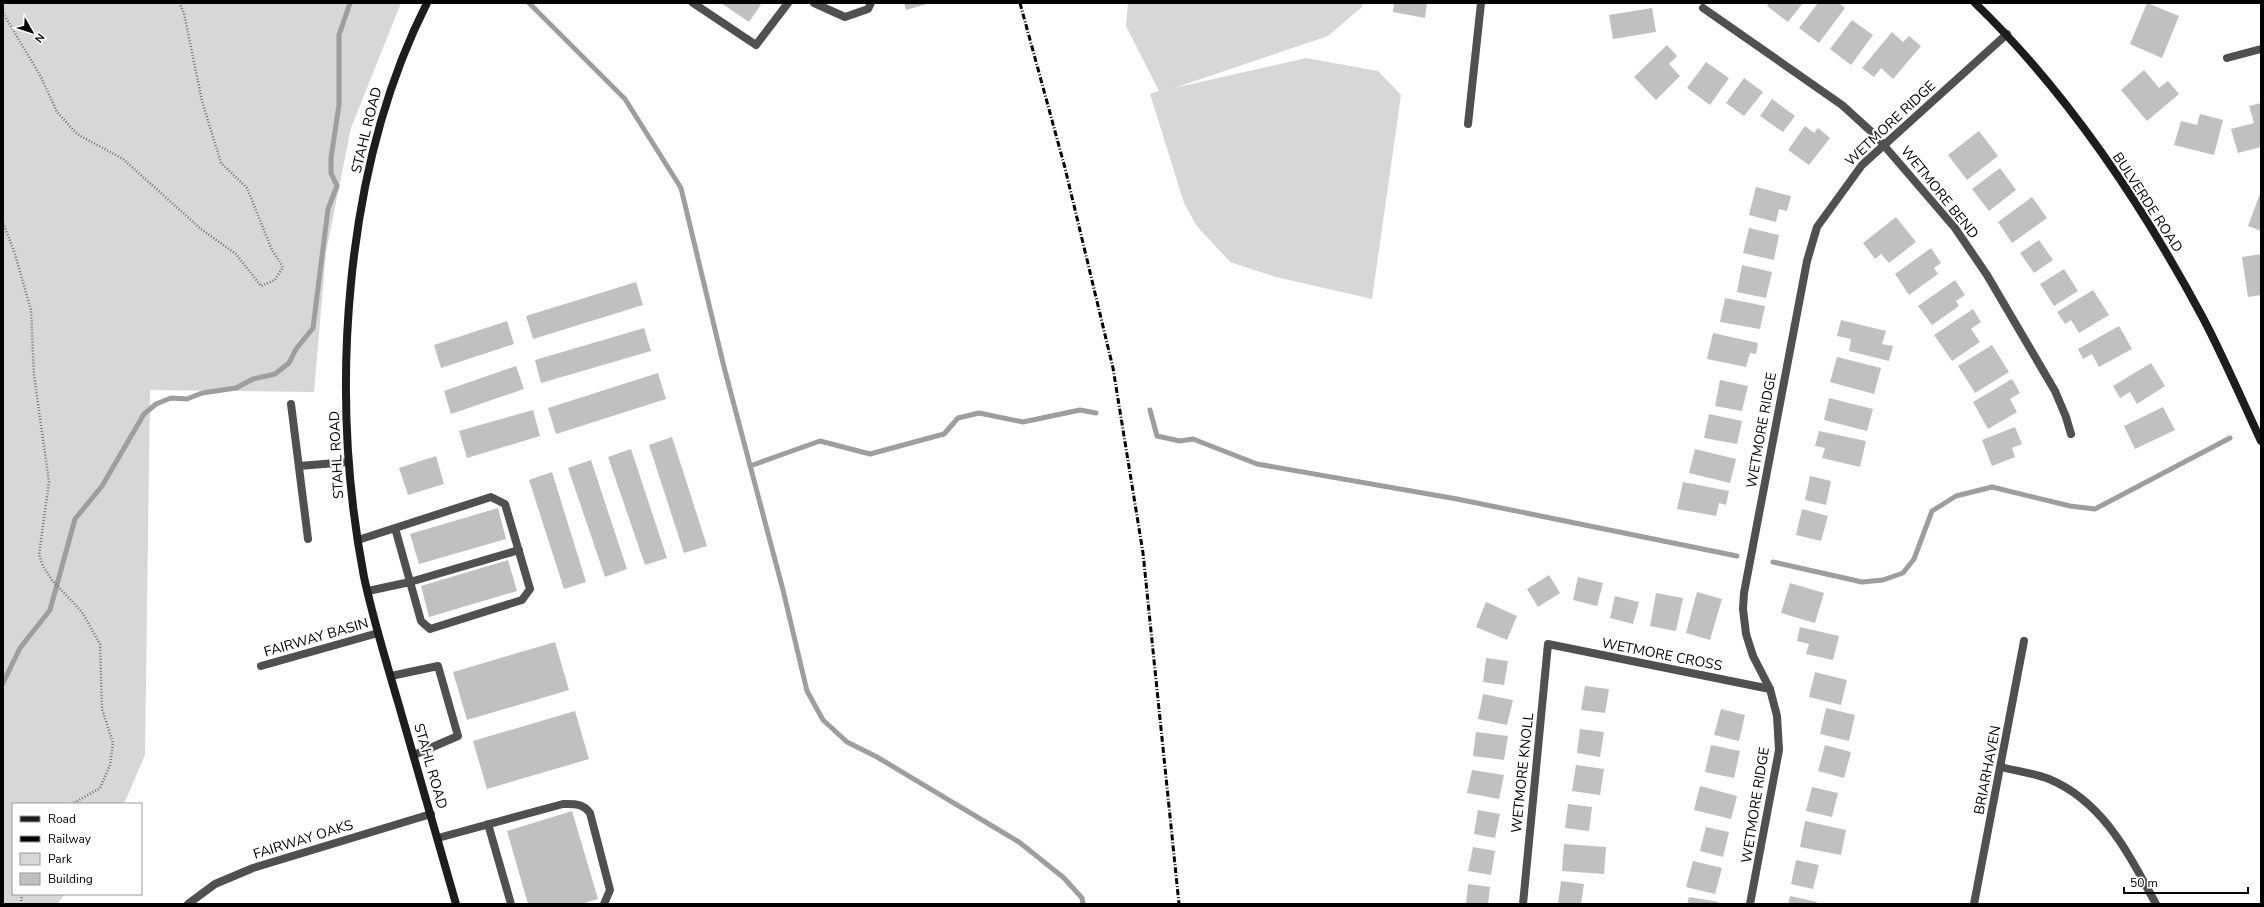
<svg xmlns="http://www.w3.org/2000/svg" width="2264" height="907" font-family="'Nunito Sans',sans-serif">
	<rect width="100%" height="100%" fill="#fff"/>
	<path fill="#d7d7d7" d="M3,3h398l-50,125 -25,124 -12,140 -164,-2 -5,365 -21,49h-111v90h52l-8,10h-54z
		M1128,3h235l-1,4 -34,29 -154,52 132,-30 72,13 23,24 -29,204 -96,-22 -46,-15 -34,-37 -12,-22 -34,-109 9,-3 -33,-65z"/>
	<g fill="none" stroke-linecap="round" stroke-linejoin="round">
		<path stroke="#9e9e9e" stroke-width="5" d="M529,3l96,96 56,89 43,179 59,223 24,101 16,29 24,22 30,15 142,85 45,36 18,20 1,6
			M1150,410l7,26 23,5 13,-2 64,25 200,35 280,57
			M750,466l70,-25 50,13 74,-20 14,-16 21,-5 44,9 57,-12 16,3
			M1773,562l89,20 21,-2 20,-7 11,-14 18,-48 24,-15 36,-9 78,19 25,3 135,-71
			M3,683l17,-35 30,-38 25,-91 27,-33 42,-72 12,-10 15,-6 16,1 15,-6 34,-5 17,-9 22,-5 14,-11 7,-14 17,-21 15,-119 9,-23 -6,-13v-15l8,-53v-70l11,-32"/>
	</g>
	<path fill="#c0c0c0" d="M721,3h41l-13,19z
		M904,3h26l-24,7z
		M1394,3h33l-2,15 -32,-6z
		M1769,3h34l-15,19 -21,-16z
		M1818,3h21l6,5 -26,35 -20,-15z
		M2147,3l32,13 -17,42 -32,-14z
		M1652,8l4,24 -43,7 -4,-24z
		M1852,20l21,15 -22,30 -21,-16z
		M1892,32l11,10 6,-6 12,10 -28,33 -12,-11 -7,9 -12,-9z
		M1667,45l10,11 -8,8 11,12 -24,24 -22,-23z
		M1706,62l23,16 -19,27 -23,-17z
		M2144,70l15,18 9,-7 11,13 -32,27 -26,-31z
		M1744,78l19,14 -19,24 -18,-13z
		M1772,99l23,17 -12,16 -23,-16z
		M2261,103v44l-23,6 -7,-24 23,-6 -5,-17z
		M2200,114l23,6 -9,35 -40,-10 7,-24 16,4z
		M1805,126l9,7 4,-5 12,10 -21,27 -21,-15z
		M1979,131l19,25 -31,24 -19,-25z
		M2000,168l16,22 -27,21 -17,-22z
		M1756,187l35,9 -4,15 -8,-2 -3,13 -27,-7z
		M2261,191v40l-13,-5z
		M2032,197l15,21 -35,25 -14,-21z
		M1896,217l20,25 -27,21 -8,-9 -6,5 -12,-16z
		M1749,228l30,7 -5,25 -31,-7z
		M2039,240l14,20 -19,13 -14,-20z
		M1931,248l10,15 -7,5 4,6 -29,21 -14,-21z
		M2261,254v41l-13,2 -6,-40z
		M1742,265l30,7 -6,26 -29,-6z
		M2064,269l14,22 -24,15 -14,-22z
		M1955,280l10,15 -9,6 3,5 -27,19 -14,-19z
		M636,282l7,23 -110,34 -7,-23z
		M2093,290l16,25 -30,18 -8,-13 -6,4 -8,-12z
		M1725,298l40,8 -5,23 -40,-7z
		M1973,309l8,13 -10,7 9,13 -28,19 -18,-26z
		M1841,320l45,11 -4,13 11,2 -4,15 -40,-10 2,-12 -14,-3z
		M507,321l7,23 -73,24 -7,-23z
		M2119,326l13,23 -33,18 -7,-13 -9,5 -5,-10z
		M644,328l7,23 -110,32 -6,-23z
		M1713,333l45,10 -2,11 -6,-1 -4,14 -39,-8z
		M1992,345l17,27 -34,21 -17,-27z
		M1837,357l44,11 -7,26 -44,-12z
		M2151,363l14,23 -28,18 -7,-12 -10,6 -7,-12z
		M516,366l8,23 -73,25 -7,-23z
		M658,373l8,26 -110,35 -8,-26z
		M2012,379l8,14 -10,6 7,13 -29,17 -15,-27z
		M1720,380l28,6 -6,25 -27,-5z
		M1829,398l44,11 -6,22 -43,-11z
		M2163,407l12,23 -40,19 -11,-23z
		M533,410l7,26 -73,22 -8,-27z
		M1709,414l33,7 -5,23 -33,-6z
		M2015,427l7,17 -10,4 3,9 -23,9 -10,-26z
		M1819,431l47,10 -6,26 -38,-9 3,-10 -10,-2z
		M672,437l35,109 -23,7 -35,-108z
		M631,449l36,109 -22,7 -37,-108z
		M1695,449l41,10 -6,24 -41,-10z
		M436,456l8,28 -36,11 -9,-27z
		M591,460l36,109 -22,8 -37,-109z
		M552,472l34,110 -22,7 -35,-109z
		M1810,476l21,5 -5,24 -21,-5z
		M1683,482l46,9 -3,14 -7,-2 -3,13 -39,-7z
		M498,508l8,31 -87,25 -9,-30z
		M1802,509l26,7 -7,25 -25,-6z
		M508,560l9,31 -88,26 -8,-31z
		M1549,575l11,18 -22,14 -11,-18z
		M1578,577l25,6 -6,23 -24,-6z
		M1790,583l34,10 -9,30 -34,-10z
		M1697,592l25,7 -12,41 -24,-7z
		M1656,593l27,5 -7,33 -26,-5z
		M1615,596l24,6 -6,22 -23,-6z
		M1486,602l31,14 -10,24 -31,-13z
		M1800,627l39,9 -6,24 -27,-6 3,-10 -12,-3z
		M555,642l14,48 -102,30 -14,-48z
		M1486,658l22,3 -4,24 -21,-3z
		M1815,672l32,8 -6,25 -32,-8z
		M1585,686l24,3 -4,24 -24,-3z
		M1483,694l30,6 -6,25 -29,-6z
		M1826,708l29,7 -6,26 -29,-7z
		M1721,709l24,6 -6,26 -25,-6z
		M575,711l14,48 -102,30 -14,-48z
		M1580,729l24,3 -4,25 -23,-4z
		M1476,732l32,4 -4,24 -31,-4z
		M1711,745l29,6 -6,27 -29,-6z
		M1825,745l26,7 -7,26 -26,-7z
		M1576,765l28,4 -4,26 -28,-4z
		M1472,770l32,5 -5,24 -32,-6z
		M1700,786l37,10 -6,23 -37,-9z
		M1812,787l26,6 -6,24 -26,-6z
		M1568,804l24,3 -3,24 -24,-3z
		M1478,810l22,4 -5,24 -21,-4z
		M572,811l26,88 -17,5h-53l-21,-73z
		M1805,821l41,9 -5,25 -41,-8z
		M1706,827l23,5 -6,25 -23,-6z
		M1564,844l42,3 -2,27 -42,-3z
		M1473,847l22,4 -4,24 -23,-4z
		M1796,860l23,5 -6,24 -22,-5z
		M1693,861l29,7 -7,26 -29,-7z
		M1561,881l23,3 -3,20h-23z
		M1468,884l22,3 -2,17h-22z
		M1790,896l27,6v2h-29z
		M1689,897l30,5 -1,2h-31z"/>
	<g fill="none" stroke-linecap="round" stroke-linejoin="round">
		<path stroke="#727272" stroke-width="2.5" stroke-dasharray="1 2" stroke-linecap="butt" d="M3,13l38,64 16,35 20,22 46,25 78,70 35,25 25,32 14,-6 8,-13 -11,-17 -25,-62 -26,-25 -19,-62 -18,-88 -5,-10
			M3,223l11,28 17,59 3,65 15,107 -10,73 4,11 9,14 30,32 18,32 2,65 11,34 -3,22 -10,23 -28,16
			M21,904l1,-10"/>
		<path stroke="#505050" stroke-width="8" d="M693,3l63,42 32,-42
			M814,3l31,14 23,-8 3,-6
			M1468,124l13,-121
			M291,404l17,135
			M299,466l49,-4
			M358,540l133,-43 14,7 25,85 -8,11 -92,29 -9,-8 -26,-93
			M368,591l42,-9 109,-32
			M391,676l47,-10 20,70 -44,19
			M488,824l23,80
			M438,838l125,-34c11,0 20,-1 27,9l20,77 -6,14"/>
		<path stroke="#505050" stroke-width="8" d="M1703,8l139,97 33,30 80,93 32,47 68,116 11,26 5,17
			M2227,58l34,-9
			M261,666l117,-33
			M2001,767c15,4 33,6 48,12 55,23 80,76 107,125
			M188,904l27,-20 38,-16 178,-54
			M1523,904l25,-260 222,45
			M1750,904l29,-154 -2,-34 -7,-27 -17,-33 -7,-22 -3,-25 1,-16 63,-332 10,-34 45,-62 145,-131
			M1974,904l50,-263"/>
		<path stroke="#1d1d1d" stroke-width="8" d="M427,3c-84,166 -98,392 -63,574 9,42 22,84 34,125 20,68 39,135 58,202
			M1975,3c92,89 168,203 228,315 21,40 39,82 58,123"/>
		<path stroke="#000" stroke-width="3" stroke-dasharray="6 2 1 2" stroke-linecap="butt" d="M1020,3l45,165 48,200 30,185 36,351"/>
	</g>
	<g text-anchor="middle" stroke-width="4" stroke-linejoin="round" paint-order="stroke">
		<g font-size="14" fill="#000" stroke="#fff">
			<text transform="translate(1890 123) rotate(-43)" y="5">WETMORE RIDGE</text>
			<text transform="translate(366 130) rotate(-76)" y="5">STAHL ROAD</text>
			<text transform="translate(1940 192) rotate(51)" y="5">WETMORE BEND</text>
			<text transform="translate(2148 202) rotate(57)" y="5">BULVERDE ROAD</text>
			<text transform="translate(1761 430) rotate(-80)" y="5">WETMORE RIDGE</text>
			<text transform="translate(336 455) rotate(-93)" y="5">STAHL ROAD</text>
			<text transform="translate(316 637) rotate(-16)" y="5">FAIRWAY BASIN</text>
			<text transform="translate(1662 654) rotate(11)" y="5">WETMORE CROSS</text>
			<text transform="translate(431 766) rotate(74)" y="5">STAHL ROAD</text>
			<text transform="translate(1987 770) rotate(-79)" y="5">BRIARHAVEN</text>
			<text transform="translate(1522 773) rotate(-84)" y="5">WETMORE KNOLL</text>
			<text transform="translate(1755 805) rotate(-81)" y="5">WETMORE RIDGE</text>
			<text transform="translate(303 839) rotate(-17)" y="5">FAIRWAY OAKS</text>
		</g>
	</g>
	<rect width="2264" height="907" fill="none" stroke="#000000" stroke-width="8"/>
	<rect x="12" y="803" width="130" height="92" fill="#ffffff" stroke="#999999"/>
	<rect x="20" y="816" width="20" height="6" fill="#1d1d1d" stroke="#999999"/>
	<text x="48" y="823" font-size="12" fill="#000000">Road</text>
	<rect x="20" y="836" width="20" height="6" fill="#000000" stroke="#999999"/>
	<text x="48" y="843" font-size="12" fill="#000000">Railway</text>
	<rect x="20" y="853" width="20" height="12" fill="#d7d7d7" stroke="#999999"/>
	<text x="48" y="863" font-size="12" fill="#000000">Park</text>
	<rect x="20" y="873" width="20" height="12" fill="#c0c0c0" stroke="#999999"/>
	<text x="48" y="883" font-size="12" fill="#000000">Building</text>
	<g transform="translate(32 32) rotate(129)" stroke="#ffffff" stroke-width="3" paint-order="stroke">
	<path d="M0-3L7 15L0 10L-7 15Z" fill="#000000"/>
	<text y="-6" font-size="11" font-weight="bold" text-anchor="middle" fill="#000000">N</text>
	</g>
	<path d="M2124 887v6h124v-6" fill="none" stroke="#000000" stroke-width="2"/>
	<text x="2130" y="887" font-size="12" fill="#000000" stroke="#ffffff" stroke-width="3" paint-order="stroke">50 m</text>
</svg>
